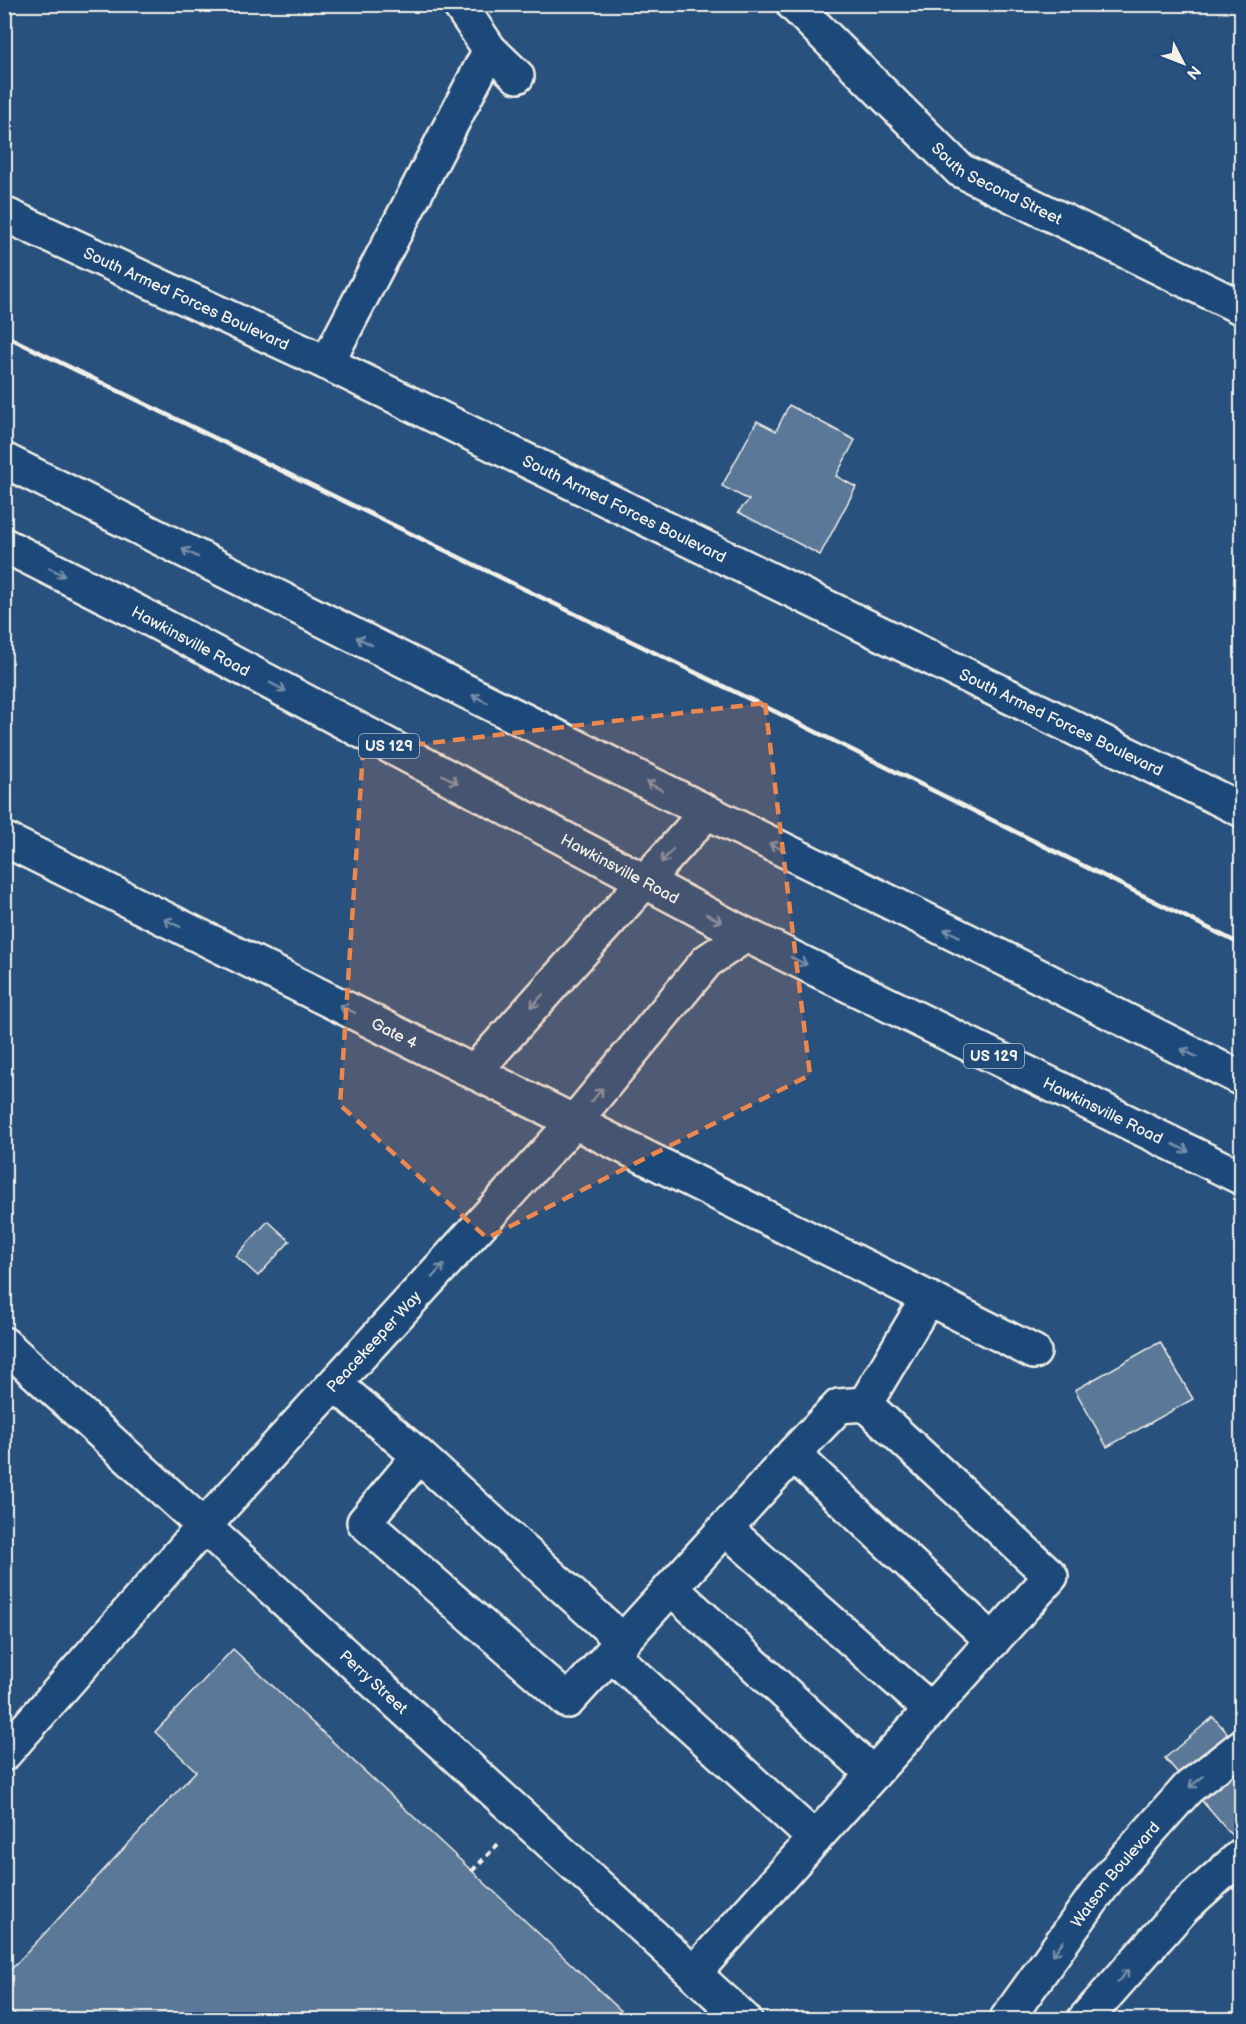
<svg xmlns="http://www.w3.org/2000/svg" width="1246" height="2024" font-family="'Balsamiq Sans',sans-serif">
	<rect width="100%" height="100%" fill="#28517e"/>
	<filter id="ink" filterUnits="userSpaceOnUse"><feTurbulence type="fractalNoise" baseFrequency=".0167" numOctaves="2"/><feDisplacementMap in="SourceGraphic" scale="12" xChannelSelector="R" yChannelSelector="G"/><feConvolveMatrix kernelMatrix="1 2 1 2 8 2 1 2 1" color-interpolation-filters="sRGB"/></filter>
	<g filter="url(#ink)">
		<path fill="#5b7899" stroke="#f4f1e8" stroke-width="1.5" d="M789,405l66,35 -19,36 20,11 -36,68 -82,-43 11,-12 -27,-14 35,-65 19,10z
			M268,1221l22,20 -32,35 -22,-20z
			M1160,1342l33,57 -86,48 -32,-57z
			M233,1649l239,222 159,149h-610l-17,-16v-27l192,-206 -41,-39z
			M1213,1717l29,32v95l-2,1 -75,-87z"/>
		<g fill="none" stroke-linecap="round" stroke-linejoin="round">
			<g stroke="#f4f1e8" stroke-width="38">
				<g id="minor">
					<path d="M459,4l31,46 27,26"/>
					<path id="s1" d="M793,4l167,166 282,138"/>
					<path id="s2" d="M4,214l323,149 915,447"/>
					<path d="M327,363l163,-313"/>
					<path id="s3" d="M4,839l470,233 233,-260"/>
					<path d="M474,1072l454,226"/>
					<path id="s4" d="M4,1344l741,676"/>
					<path d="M335,1384l84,72 -55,66 204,179 225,-247 46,-48 26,-2 186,172 -356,396"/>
					<path d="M865,1404l63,-106 106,54"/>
					<path d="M793,1454l200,187"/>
					<path d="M419,1456l204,185"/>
					<path d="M725,1528l206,182"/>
					<path d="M671,1588l202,186"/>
					<path d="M611,1654l204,185"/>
					<path id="s5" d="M4,1754l201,-229 369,-403 133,-161 39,-26"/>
					<path id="s6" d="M1006,2020l102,-142 80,-90 54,-42"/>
					<path d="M1084,2020l100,-113 58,-52"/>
				</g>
			</g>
			<g stroke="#f4f1e8" stroke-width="38">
				<g id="major">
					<path d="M4,460l703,352 298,147 237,120"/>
					<path id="s7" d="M4,545l129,65 613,325 496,243"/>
				</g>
			</g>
			<path stroke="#f4f1e8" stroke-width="4" stroke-dasharray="6 4.5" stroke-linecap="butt" d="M472,1871l29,-30"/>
			<use href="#minor" stroke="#1f4a7a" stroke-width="33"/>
			<use href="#major" stroke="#1f4a7a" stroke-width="33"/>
			<path stroke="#f4f1e8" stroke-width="4.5" d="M4,335l774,378 464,232"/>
		</g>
		<defs><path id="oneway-shaft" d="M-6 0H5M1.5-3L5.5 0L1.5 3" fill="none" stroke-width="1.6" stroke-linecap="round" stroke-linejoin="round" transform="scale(1.5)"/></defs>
		<g stroke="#748da6">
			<use href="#oneway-shaft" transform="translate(190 553) rotate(-153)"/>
			<use href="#oneway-shaft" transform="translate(57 572) rotate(27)"/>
			<use href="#oneway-shaft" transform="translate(364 641) rotate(-153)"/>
			<use href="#oneway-shaft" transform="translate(278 687) rotate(28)"/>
			<use href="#oneway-shaft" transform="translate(480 699) rotate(-153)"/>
			<use href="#oneway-shaft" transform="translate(450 779) rotate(28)"/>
			<use href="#oneway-shaft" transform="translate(654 786) rotate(-153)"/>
			<use href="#oneway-shaft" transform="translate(777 847) rotate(-154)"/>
			<use href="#oneway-shaft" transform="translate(667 856) rotate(132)"/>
			<use href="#oneway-shaft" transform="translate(714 918) rotate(27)"/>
			<use href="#oneway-shaft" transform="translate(172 923) rotate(-154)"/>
			<use href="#oneway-shaft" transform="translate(952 933) rotate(-154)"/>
			<use href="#oneway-shaft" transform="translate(799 961) rotate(26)"/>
			<use href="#oneway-shaft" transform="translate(537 1001) rotate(132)"/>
			<use href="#oneway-shaft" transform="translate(347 1009) rotate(-154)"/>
			<use href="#oneway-shaft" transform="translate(1189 1053) rotate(-153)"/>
			<use href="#oneway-shaft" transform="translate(597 1095) rotate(-51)"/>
			<use href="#oneway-shaft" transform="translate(1181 1148) rotate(26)"/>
			<use href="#oneway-shaft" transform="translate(438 1271) rotate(-47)"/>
			<use href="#oneway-shaft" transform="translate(1196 1782) rotate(142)"/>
			<use href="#oneway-shaft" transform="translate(1058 1948) rotate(126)"/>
			<use href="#oneway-shaft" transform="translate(1123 1976) rotate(-48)"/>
		</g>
	</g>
	<path fill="#ec874e" fill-opacity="0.2" stroke="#ec874e" stroke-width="4.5" stroke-dasharray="12 8" stroke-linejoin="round" d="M765,703l45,372 -323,163 -147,-133 23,-354z"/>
	<g text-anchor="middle" stroke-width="6" stroke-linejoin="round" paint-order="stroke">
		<g fill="#1f4a7a" stroke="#b4bfc7" stroke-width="1.5">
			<rect x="359" y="734" width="60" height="24" rx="4.5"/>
			<rect x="964" y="1044" width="60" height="24" rx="4.5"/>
		</g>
		<g font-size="15" font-weight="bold" fill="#f4f1e8">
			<text x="389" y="751">US 129</text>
			<text x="994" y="1061">US 129</text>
		</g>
		<g font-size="16" fill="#f4f1e8" stroke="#1f4a7a">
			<text dy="6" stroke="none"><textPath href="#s1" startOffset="274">South Second Street</textPath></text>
			<text dy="6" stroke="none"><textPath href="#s2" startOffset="201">South Armed Forces Boulevard</textPath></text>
			<text dy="6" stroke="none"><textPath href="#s2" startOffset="687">South Armed Forces Boulevard</textPath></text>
			<text dy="6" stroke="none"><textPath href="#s7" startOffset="210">Hawkinsville Road</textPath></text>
			<text dy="6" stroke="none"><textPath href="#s2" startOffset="1173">South Armed Forces Boulevard</textPath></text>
			<text dy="6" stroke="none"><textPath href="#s7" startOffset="696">Hawkinsville Road</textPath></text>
			<text dy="6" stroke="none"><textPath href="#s3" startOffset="436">Gate 4</textPath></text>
			<text dy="6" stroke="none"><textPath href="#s7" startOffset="1236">Hawkinsville Road</textPath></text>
			<text dy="6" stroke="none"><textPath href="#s5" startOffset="554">Peacekeeper Way</textPath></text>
			<text dy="6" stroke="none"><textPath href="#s4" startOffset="501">Perry Street</textPath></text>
			<text dy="6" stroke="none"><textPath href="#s6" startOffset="182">Watson Boulevard</textPath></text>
		</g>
	</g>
	<rect width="1246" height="2024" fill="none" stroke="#1f4a7a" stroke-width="24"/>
	<rect x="12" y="12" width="1222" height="2000" fill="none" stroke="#f4f1e8" stroke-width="2" filter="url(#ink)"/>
	<g transform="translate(1183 63) rotate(132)" stroke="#1f4a7a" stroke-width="4.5" paint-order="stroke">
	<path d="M0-4.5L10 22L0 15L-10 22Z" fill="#f4f1e8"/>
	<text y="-9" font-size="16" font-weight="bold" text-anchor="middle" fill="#f4f1e8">N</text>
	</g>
</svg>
